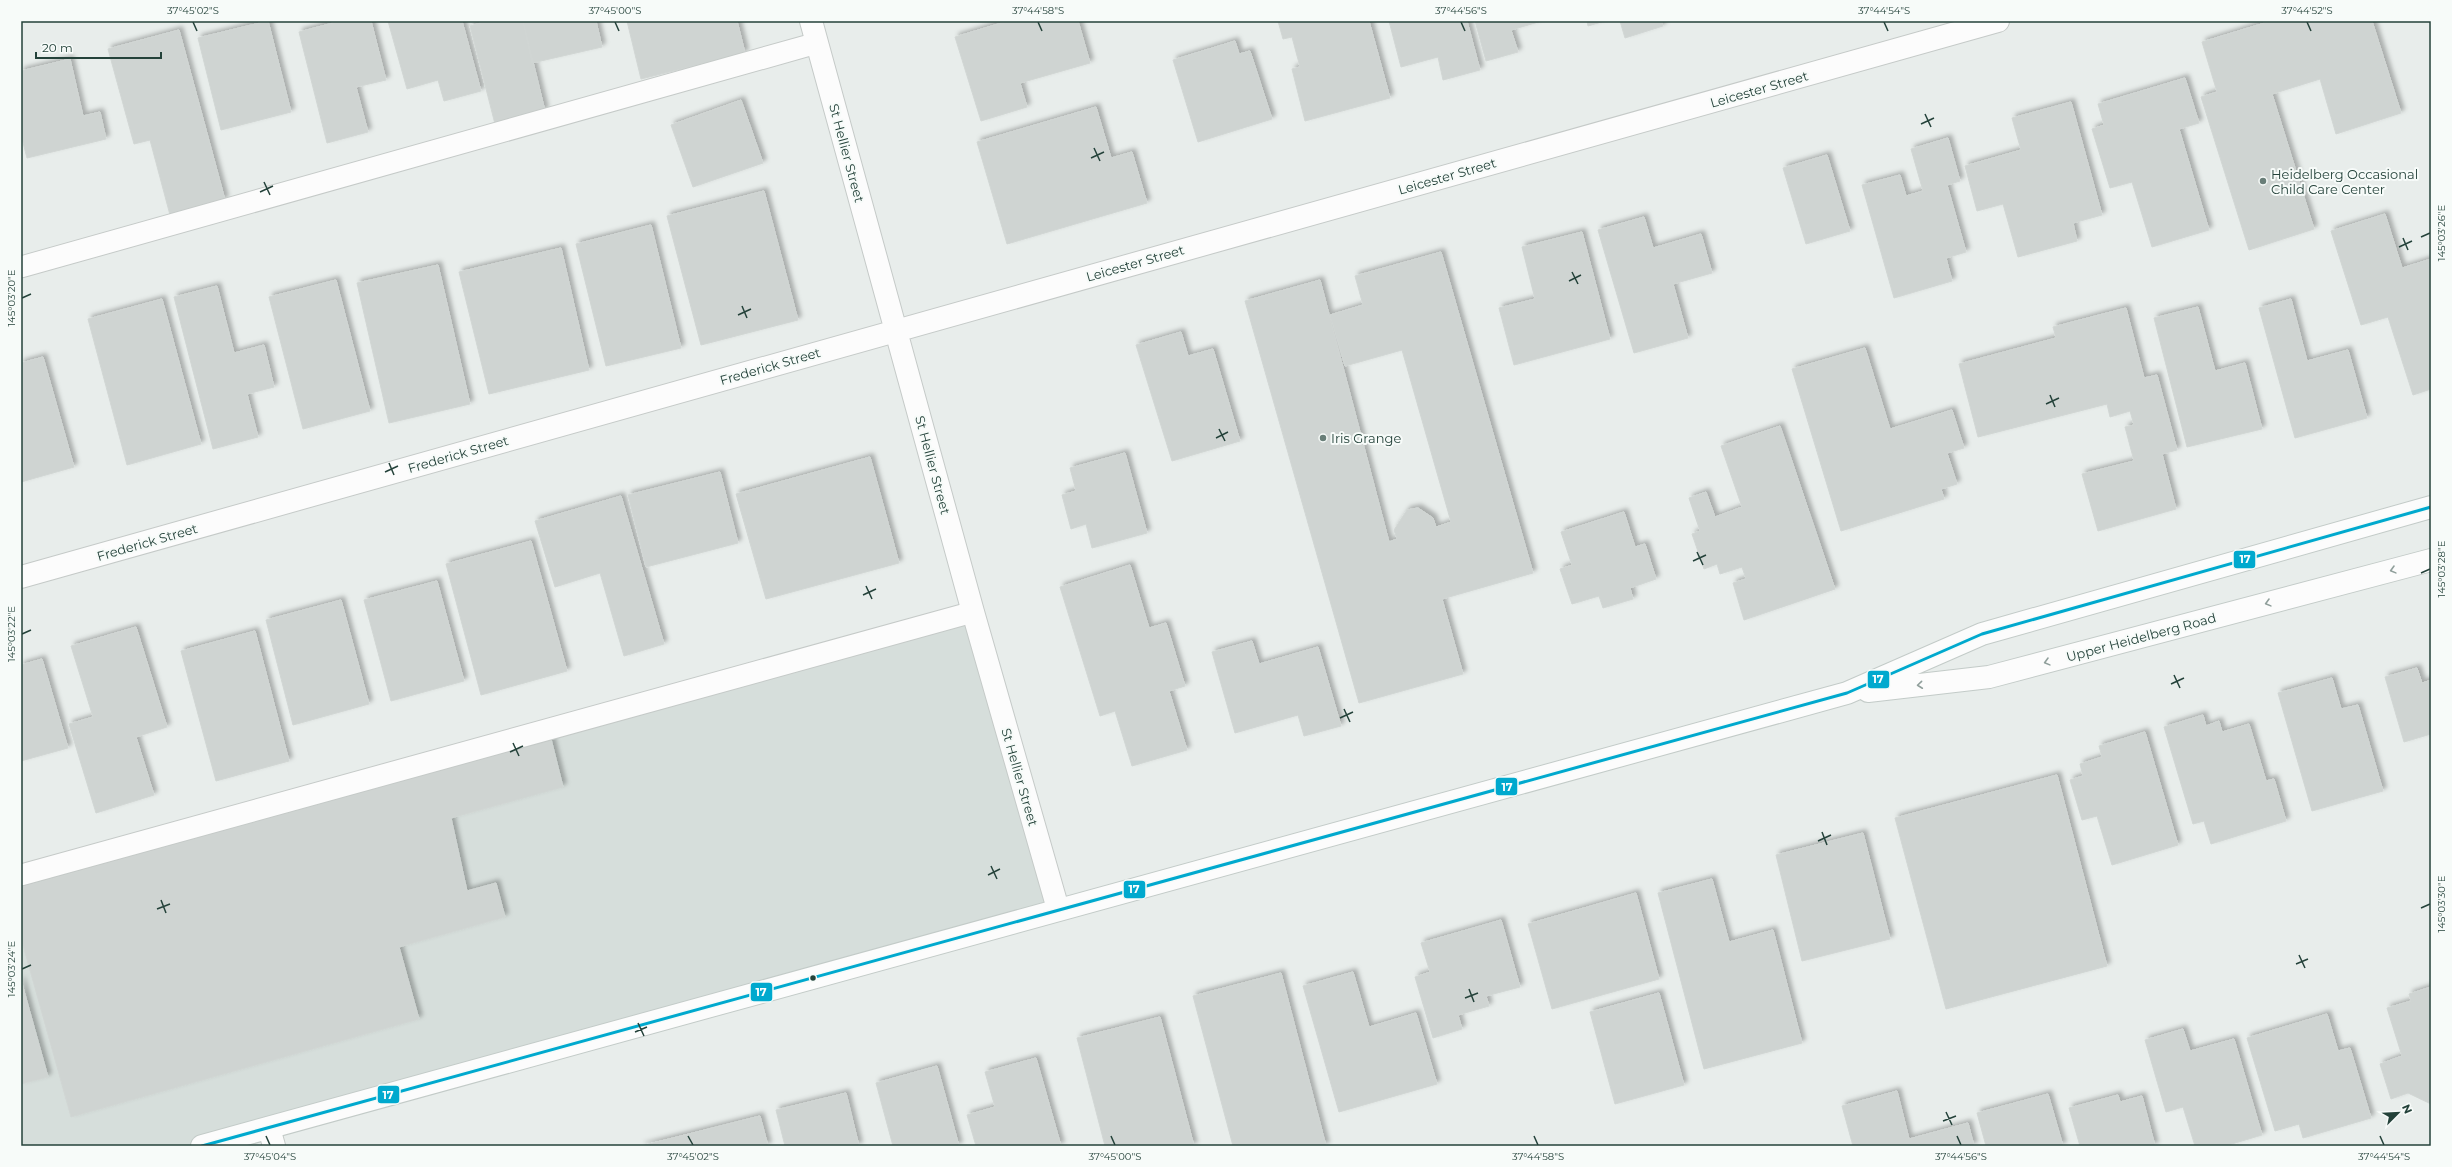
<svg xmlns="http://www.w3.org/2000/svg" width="2452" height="1167" font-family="Montserrat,sans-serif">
	<defs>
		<filter id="shadow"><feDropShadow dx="3.5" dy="-3.5" stdDeviation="2" flood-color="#0004"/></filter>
	</defs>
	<rect width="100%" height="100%" fill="#e8edeb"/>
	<path fill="#d6dedb" d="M973,612l85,297 -858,237h-179v-271z"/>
	<path fill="#cfd4d2" stroke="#d1d6d4" filter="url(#shadow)" d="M268,21l23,91 -70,18 -23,-92z
		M332,21h39l15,59 -30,7 12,45 -41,11 -28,-111 34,-9z
		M388,21h74l19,70 -37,10 -6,-21 -31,9z
		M488,21h35l22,90 -50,13 -25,-98z
		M523,21h73l6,26 -70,16z
		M627,21h110l8,32 -104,26z
		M1008,21h70l12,42 -70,20 7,24 -46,14 -26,-84z
		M1278,21h91l21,77 -85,23 -13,-52 8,-2 -8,-30 -9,2z
		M1389,21h78l13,49 -37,10 -5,-23 -37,10z
		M1475,21h67l-31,9 7,22 -32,9z
		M1587,21h18l-17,5z
		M1620,21h41l2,5 -38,12z
		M2271,21h101l29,92 -65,21 -16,-55 -48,15 42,135 -65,21 -48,-153 16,-5 -15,-50z
		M179,30l46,170 -55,15 -20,-75 -16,4 -26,-95z
		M1235,41l4,13 11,-3 22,68 -74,23 -25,-82z
		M70,59l13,57 17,-4 6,27 -79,19 -6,-23v-64z
		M2185,78l14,45 -20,6 30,101 -57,17 -20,-65 -22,6 -18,-59 12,-4 -6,-21z
		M741,100l22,63 -70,24 -22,-62z
		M2071,102l31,113 -29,8 4,18 -59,16 -15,-53 -26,7 -12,-45 56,-16 -9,-32z
		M1096,107l15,51 21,-6 15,51 -140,41 -30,-102z
		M1948,138l12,43 -13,4 19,67 -20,6 6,23 -58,17 -32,-113 38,-10 6,21 17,-5 -12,-42z
		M1827,155l23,76 -44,13 -23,-76z
		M764,191l34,129 -97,25 -34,-129z
		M2385,214l17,54 29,-9v130l-18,6 -25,-78 -27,8 -30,-94z
		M1644,217l9,31 48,-14 11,39 -39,11 15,54 -54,15 -36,-123z
		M651,225l30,123 -75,18 -30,-122z
		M1582,232l28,107 -96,26 -15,-57 36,-9 -13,-52z
		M561,248l28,122 -100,24 -30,-122z
		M1441,252l92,321 -91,26 21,75 -104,29 -114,-402 75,-21 69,262 8,-3 -3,-9 13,-20 11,-2 15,10 3,9 15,-5 -49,-172 -57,16 -15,-51 33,-10 -8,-29z
		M438,265l32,139 -81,19 -32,-140z
		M336,280l34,131 -67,18 -34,-132z
		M217,286l17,67 30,-8 10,42 -27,7 11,43 -45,12 -39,-152z
		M162,299l39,145 -74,21 -39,-146z
		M2291,299l16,62 41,-11 19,68 -72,20 -36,-130z
		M2198,307l17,64 30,-8 17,66 -75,18 -33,-129z
		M2126,308l18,70 13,-3 20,75 -15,4 14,55 -78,22 -16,-57 52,-13 -9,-34 9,-2 -4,-14 -20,6 -3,-13 -129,33 -19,-73 97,-26 -3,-11z
		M1181,332l7,24 25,-7 27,92 -68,20 -36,-116z
		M1865,348l25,81 62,-19 12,38 -17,5 10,31 -16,5 3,10 -103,32 -49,-162z
		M43,357l31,110 -53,15v-119z
		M1780,426l55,163 -91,31 -11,-37 13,-4 -4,-12 -22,7 -3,-10 -13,5 -12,-35 8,-3 -11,-33 17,-6 9,25 27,-10 -21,-61z
		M1125,453l22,80 -55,15 -6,-24 -15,5 -9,-34 14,-4 -6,-23z
		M870,457l29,106 -133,36 -30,-105z
		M720,472l18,71 -92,24 -18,-72z
		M621,496l43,148 -40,12 -24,-83 -45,14 -20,-66z
		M1624,512l11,35 10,-3 11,35 -26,9 3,11 -30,9 -4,-12 -27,8 -12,-35 12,-4 -11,-33z
		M531,541l36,130 -86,24 -35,-131z
		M1130,565l19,63 17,-5 19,63 -16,5 18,59 -55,16 -17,-55 -15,5 -40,-129z
		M437,581l27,100 -73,20 -27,-101z
		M341,600l28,104 -76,21 -27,-105z
		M136,627l31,100 -31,10 18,58 -58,18 -27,-89 24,-7 -22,-71z
		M255,631l34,130 -73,20 -35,-130z
		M1252,641l7,23 59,-17 23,79 -37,10 -6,-21 -63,18 -23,-81z
		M42,659l26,89 -47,13v-96z
		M2417,668l5,15 9,-3v54l-27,8 -19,-65z
		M2332,678l9,31 17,-4 25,86 -71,20 -34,-118z
		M2203,715l3,11 13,-5 3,11 27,-8 17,57 8,-2 12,42 -75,23 -7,-23 -11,3 -29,-97z
		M2145,732l33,113 -66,20 -15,-49 -15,4 -12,-40 13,-4 -3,-12 22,-7 -3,-11z
		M551,739l12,48 -112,31 16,73 29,-8 9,34 -106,30 20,72 -348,98 -50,-179v-51z
		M2057,775l50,191 -161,43 -51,-191z
		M1863,833l27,106 -88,22 -26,-106z
		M1712,879l17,63 44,-12 29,113 -98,26 -46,-176z
		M1636,893l23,86 -107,30 -24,-85z
		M1501,920l19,67 -34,9 3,10 -31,9 4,14 -29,9 -18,-61 15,-5 -9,-29z
		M1353,972l16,55 47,-14 21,71 -98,28 -36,-126z
		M1281,973l45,173h-93l-40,-150z
		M21,980l27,97 -27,7z
		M2431,987v117l-23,-11 -17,6 -11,-35 22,-8 -15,-48 24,-7 -2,-7z
		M1659,993l25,92 -69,19 -25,-92z
		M2327,1014l11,37 12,-3 21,70 -68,20 -4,-14 -24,7 -28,-93z
		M1160,1017l34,129h-89l-28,-108z
		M2183,1029l7,22 44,-12 28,96 -37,11h-30l-12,-39 -17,5 -21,-72z
		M1036,1058l25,88h-85l-9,-31 28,-8 -10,-35z
		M937,1066l22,80h-66l-17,-63z
		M1897,1091l12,48 59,-16 6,23h-121l-11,-40z
		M846,1093l13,53h-74l-9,-36z
		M2048,1094l15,52h-77l-9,-33z
		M2118,1095l2,7 22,-6 13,50h-75l-11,-38z
		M760,1116l8,30h-127z"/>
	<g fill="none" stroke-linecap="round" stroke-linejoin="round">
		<g stroke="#c5cac8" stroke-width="23">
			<path id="lane" d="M21,267l796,-224
				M21,875l952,-263"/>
		</g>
		<g stroke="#c5cac8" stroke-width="24">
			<path id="street" d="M811,21l162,591 85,297
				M21,577l1977,-556
				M269,1128l5,18"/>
		</g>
		<g stroke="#c3cbc8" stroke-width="24">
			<path id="secondary" d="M1868,691l121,-14 442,-117
				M202,1146l1645,-453 135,-59 449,-127"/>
		</g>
		<use href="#lane" stroke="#fcfcfc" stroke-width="21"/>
		<use href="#street" stroke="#fcfcfc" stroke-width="22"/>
		<use href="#secondary" stroke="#fcfcfc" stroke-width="22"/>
		<g stroke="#f7fbf9" stroke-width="6">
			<path id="bus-1" d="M202,1146l1645,-453 135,-59 449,-127"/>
		</g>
		<use href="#bus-1" stroke="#00a9ce" stroke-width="3"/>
	</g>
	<defs><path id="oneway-chevron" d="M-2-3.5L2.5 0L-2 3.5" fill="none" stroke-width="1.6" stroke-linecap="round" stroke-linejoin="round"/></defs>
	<g stroke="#909f9b">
		<use href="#oneway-chevron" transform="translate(2393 570) rotate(165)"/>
		<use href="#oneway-chevron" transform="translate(2268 603) rotate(165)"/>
		<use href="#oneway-chevron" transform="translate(2047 662) rotate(165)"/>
		<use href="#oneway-chevron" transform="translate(1920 685) rotate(174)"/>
	</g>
	<path fill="none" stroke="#24423a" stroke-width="1.5" d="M193,22l4,9M615,22l4,9M1038,22l4,9M1461,22l4,9M1884,22l4,9M2307,22l4,9M1925,114l6,13M1921,124l13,-6M1094,148l6,13M1091,158l13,-6M264,182l6,13M260,192l13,-6M2421,237l9,-4M2403,238l5,12M2399,247l13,-6M1572,272l6,12M1569,281l12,-6M22,298l9,-4M742,306l5,12M738,315l13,-6M2050,395l5,12M2046,404l13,-6M1219,429l6,12M1216,438l12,-6M389,463l5,12M385,472l13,-6M1697,552l6,13M1693,561l13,-6M2421,573l9,-4M866,586l6,13M863,595l13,-6M22,634l9,-4M2174,675l6,13M2171,684l13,-6M1344,709l6,13M1340,718l13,-6M513,743l6,13M510,752l13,-6M1822,832l5,13M1818,841l13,-6M991,866l6,13M988,875l12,-6M161,900l5,13M2421,908l9,-4M157,909l13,-5M2299,955l6,13M2296,964l12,-5M22,969l9,-4M1469,989l5,13M1465,998l13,-5M638,1023l6,13M635,1032l12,-5M1946,1112l6,13M1943,1121l13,-5M266,1136l4,9M688,1136l5,9M1111,1136l4,9M1534,1136l4,9M1957,1136l4,9M2380,1136l4,9"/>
	<g fill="#697e78" stroke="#f7fbf9" stroke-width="1.5">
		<circle cx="2263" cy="181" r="4"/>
		<circle cx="1323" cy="438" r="4"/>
	</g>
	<circle fill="#24423a" stroke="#f7fbf9" stroke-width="1.5" cx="813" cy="978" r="3.5"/>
	<g text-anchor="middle" stroke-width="4" stroke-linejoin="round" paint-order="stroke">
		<g font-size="13" fill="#24423a" stroke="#f7fbf9">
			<text transform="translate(1759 89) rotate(-16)" y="5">Leicester Street</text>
			<text transform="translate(847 153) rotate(75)" y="5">St Hellier Street</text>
			<text transform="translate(1447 176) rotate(-16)" y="5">Leicester Street</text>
			<text transform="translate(1135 263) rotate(-16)" y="5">Leicester Street</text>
			<text transform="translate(770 366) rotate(-16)" y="5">Frederick Street</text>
			<text transform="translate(458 454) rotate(-16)" y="5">Frederick Street</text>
			<text transform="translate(933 465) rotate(75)" y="5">St Hellier Street</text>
			<text transform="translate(147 542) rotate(-16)" y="5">Frederick Street</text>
			<text transform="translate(2141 637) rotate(-15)" y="5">Upper Heidelberg Road</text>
			<text transform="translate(1020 777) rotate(74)" y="5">St Hellier Street</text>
		</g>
		<g font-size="13" fill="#24423a" stroke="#f7fbf9" text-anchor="start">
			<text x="2271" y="179">Heidelberg Occasional<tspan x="2271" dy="15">Child Care Center</tspan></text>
			<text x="1331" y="443">Iris Grange</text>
		</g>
	</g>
	<g stroke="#f7fbf9" stroke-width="1.5">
		<rect x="2233" y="550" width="23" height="19" rx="4" fill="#00a9ce"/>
		<rect x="1867" y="670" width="23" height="19" rx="4" fill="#00a9ce"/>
		<rect x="1495" y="777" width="23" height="19" rx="4" fill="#00a9ce"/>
		<rect x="1123" y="880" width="23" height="19" rx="4" fill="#00a9ce"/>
		<rect x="750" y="982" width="23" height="20" rx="4" fill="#00a9ce"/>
		<rect x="377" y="1085" width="23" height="19" rx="4" fill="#00a9ce"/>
	</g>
	<g font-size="11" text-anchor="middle" font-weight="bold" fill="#fff">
		<text x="2245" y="563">17</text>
		<text x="1878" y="683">17</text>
		<text x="1507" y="791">17</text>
		<text x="1134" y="893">17</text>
		<text x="761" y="996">17</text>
		<text x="388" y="1099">17</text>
	</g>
	<rect width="2452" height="1167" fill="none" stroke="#f7fbf9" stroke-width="44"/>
	<g transform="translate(2398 1113) rotate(66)" stroke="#f7fbf9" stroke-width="3" paint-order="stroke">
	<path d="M0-3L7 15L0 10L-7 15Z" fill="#24423a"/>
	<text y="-6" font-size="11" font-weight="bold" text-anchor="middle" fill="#24423a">N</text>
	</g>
	<path d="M36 52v6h125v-6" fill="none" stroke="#24423a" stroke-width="2"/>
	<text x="42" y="52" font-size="12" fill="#24423a" stroke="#f7fbf9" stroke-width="3" paint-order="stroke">20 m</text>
	<rect x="22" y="22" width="2408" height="1123" fill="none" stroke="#24423a" stroke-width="1.5"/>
	<g font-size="10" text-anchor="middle" fill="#24423a">
		<text x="193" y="14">37°45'02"S</text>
		<text x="615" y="14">37°45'00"S</text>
		<text x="1038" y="14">37°44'58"S</text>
		<text x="1461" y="14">37°44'56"S</text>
		<text x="1884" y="14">37°44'54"S</text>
		<text x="2307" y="14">37°44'52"S</text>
		<text transform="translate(2441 233) rotate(-90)" y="4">145°03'26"E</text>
		<text transform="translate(11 298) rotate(-90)" y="4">145°03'20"E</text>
		<text transform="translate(2441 569) rotate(-90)" y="4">145°03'28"E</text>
		<text transform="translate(11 634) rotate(-90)" y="4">145°03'22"E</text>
		<text transform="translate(2441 904) rotate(-90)" y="4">145°03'30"E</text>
		<text transform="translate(11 969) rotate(-90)" y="4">145°03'24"E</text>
		<text x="270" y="1160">37°45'04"S</text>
		<text x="693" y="1160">37°45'02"S</text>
		<text x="1115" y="1160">37°45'00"S</text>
		<text x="1538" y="1160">37°44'58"S</text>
		<text x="1961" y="1160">37°44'56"S</text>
		<text x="2384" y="1160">37°44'54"S</text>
	</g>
</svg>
